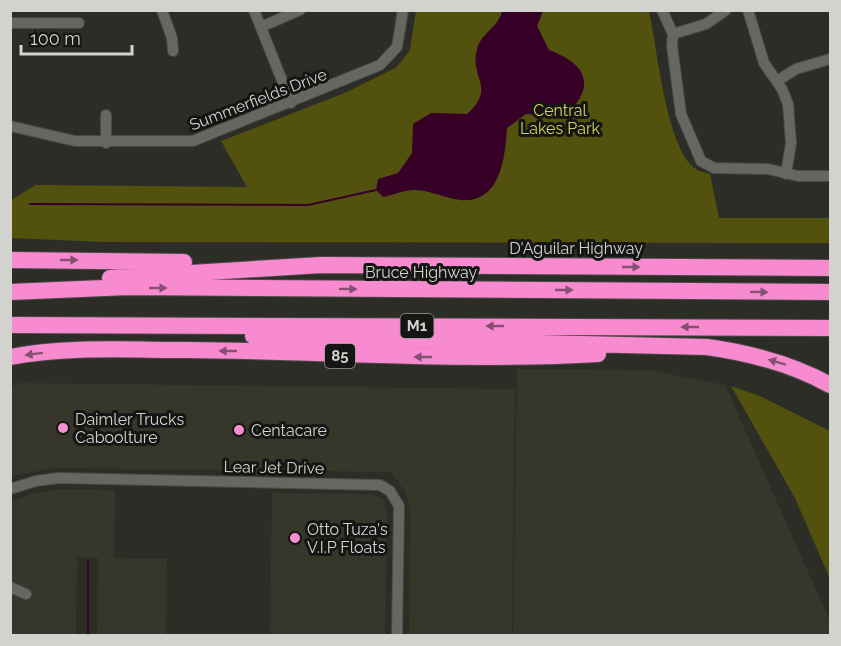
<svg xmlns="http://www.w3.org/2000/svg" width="841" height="646" font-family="Raleway,sans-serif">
	<rect width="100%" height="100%" fill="#2d2d28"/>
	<path fill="#36362b" d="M517,369l131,1 77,15 105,236v14h-317z
		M19,383l496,6 -3,246h-103l1,-124 -4,-18 -15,-21 -336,-4 -44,8v-89z
		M62,489l53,1 -1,68 53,1 -1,76h-69l1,-77 -21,-1 -1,78 -65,1v-134l19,-8z
		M272,493l99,1 12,5 4,12 -2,124h-115z"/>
	<path fill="#52510d" d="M416,10l233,1c8,37 17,132 44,156 4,4 11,5 17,7l9,44h111v25l-726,-1 -93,-4v-38l25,-15 211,2 -26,-46 126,-49 50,-25 13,-17z
		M731,386l29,10 70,35v148l-35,-81z"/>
	<path fill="#370027" d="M502,11h41l-6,15 12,24c38,14 48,36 16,66l-39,-2 -19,14c-2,29 -6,76 -47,72 -16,-2 -30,-10 -46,-10 -10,0 -21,5 -31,7l-7,-7 2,-11 20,-6 14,-20 1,-29 18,-11 36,1c30,-28 2,-35 10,-65 4,-16 22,-22 25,-38z"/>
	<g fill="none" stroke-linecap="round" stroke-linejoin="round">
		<path stroke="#370027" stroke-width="2" d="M30,204l278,1 68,-15
			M88,636v-75"/>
		<g stroke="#4a4a46" stroke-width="12">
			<path id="minor" d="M162,10l10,28 1,13
				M254,10l37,93
				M662,10l11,24 -1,12 9,68 20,47 13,7 54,1 30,7h32
				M748,10l16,53 18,26 6,15 3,39 -5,31
				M10,23h69
				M261,27l39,-17
				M673,34l33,-10 20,-14
				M777,81l19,-12 34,-10
				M106,115v28
				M10,126l65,15h118l187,-76 17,-18 6,-37
				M10,489l26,-8 22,-3 322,7 10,6 9,15 -2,130
				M10,587l16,7"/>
		</g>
		<g stroke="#4a4a46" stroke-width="18">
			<path id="highway" d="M10,260l174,2
				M110,278l211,-13 509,3
				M10,292l118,-5 702,5
				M10,325l820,3
				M253,336l454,11c43,6 85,17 123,38
				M10,357c58,-11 119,-7 178,-7 137,1 273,12 410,4"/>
		</g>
		<use href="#minor" stroke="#676762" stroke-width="10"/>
		<use href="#highway" stroke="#f88ad0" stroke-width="16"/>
	</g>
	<defs><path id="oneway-solid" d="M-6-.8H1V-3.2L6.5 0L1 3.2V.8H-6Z" transform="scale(1.5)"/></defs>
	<g fill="#865072">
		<use href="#oneway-solid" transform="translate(69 260)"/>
		<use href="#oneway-solid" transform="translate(631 267)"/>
		<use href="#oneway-solid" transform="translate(158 288)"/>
		<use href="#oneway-solid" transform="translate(348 289) rotate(1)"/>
		<use href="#oneway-solid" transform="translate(564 290)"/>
		<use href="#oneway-solid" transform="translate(759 292) rotate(1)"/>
		<use href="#oneway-solid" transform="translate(495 326) rotate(-180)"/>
		<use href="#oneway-solid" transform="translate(690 327) rotate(-180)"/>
		<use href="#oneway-solid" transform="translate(228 351) rotate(-180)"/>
		<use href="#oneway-solid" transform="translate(34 354) rotate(173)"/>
		<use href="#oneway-solid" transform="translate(423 357) rotate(-180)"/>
		<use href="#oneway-solid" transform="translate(777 362) rotate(-163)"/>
	</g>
	<g fill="#f690d0" stroke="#151513" stroke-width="2">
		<circle cx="63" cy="428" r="6"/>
		<circle cx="239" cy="430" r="6"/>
		<circle cx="295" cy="538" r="6"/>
	</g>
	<g text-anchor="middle" stroke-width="6" stroke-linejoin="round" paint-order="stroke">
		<g fill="#151513" stroke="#999997" stroke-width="1.5">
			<rect x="400.5" y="314" width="33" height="24" rx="4.5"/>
			<rect x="325" y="344" width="30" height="24" rx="4.5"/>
		</g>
		<g font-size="15" font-weight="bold" fill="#d2d2cf">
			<text x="417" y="331">M1</text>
			<text x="340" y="361">85</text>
		</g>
		<g font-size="16" fill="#d2d2cf" stroke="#151513">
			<text transform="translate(258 99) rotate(-21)" y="6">Summerfields Drive</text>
			<text x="576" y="254">D'Aguilar Highway</text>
			<text x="421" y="278">Bruce Highway</text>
			<text transform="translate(274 467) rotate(1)" y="6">Lear Jet Drive</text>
		</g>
		<g font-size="16" fill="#d0d063" stroke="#151513">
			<text x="560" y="116">Central<tspan x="560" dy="18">Lakes Park</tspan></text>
		</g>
		<g font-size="16" fill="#d2d2cf" stroke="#151513" text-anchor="start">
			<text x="75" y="425">Daimler Trucks<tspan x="75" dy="18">Caboolture</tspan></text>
			<text x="251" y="436">Centacare</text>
			<text x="307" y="535">Otto Tuza's<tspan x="307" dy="18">V.I.P Floats</tspan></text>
		</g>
	</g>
	<rect width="841" height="646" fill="none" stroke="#d2d2cf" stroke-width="24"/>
	<path d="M21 45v9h111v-9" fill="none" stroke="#d2d2cf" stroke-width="3"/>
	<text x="30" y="45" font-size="18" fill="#d2d2cf" stroke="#151513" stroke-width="4.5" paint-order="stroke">100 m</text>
</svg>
